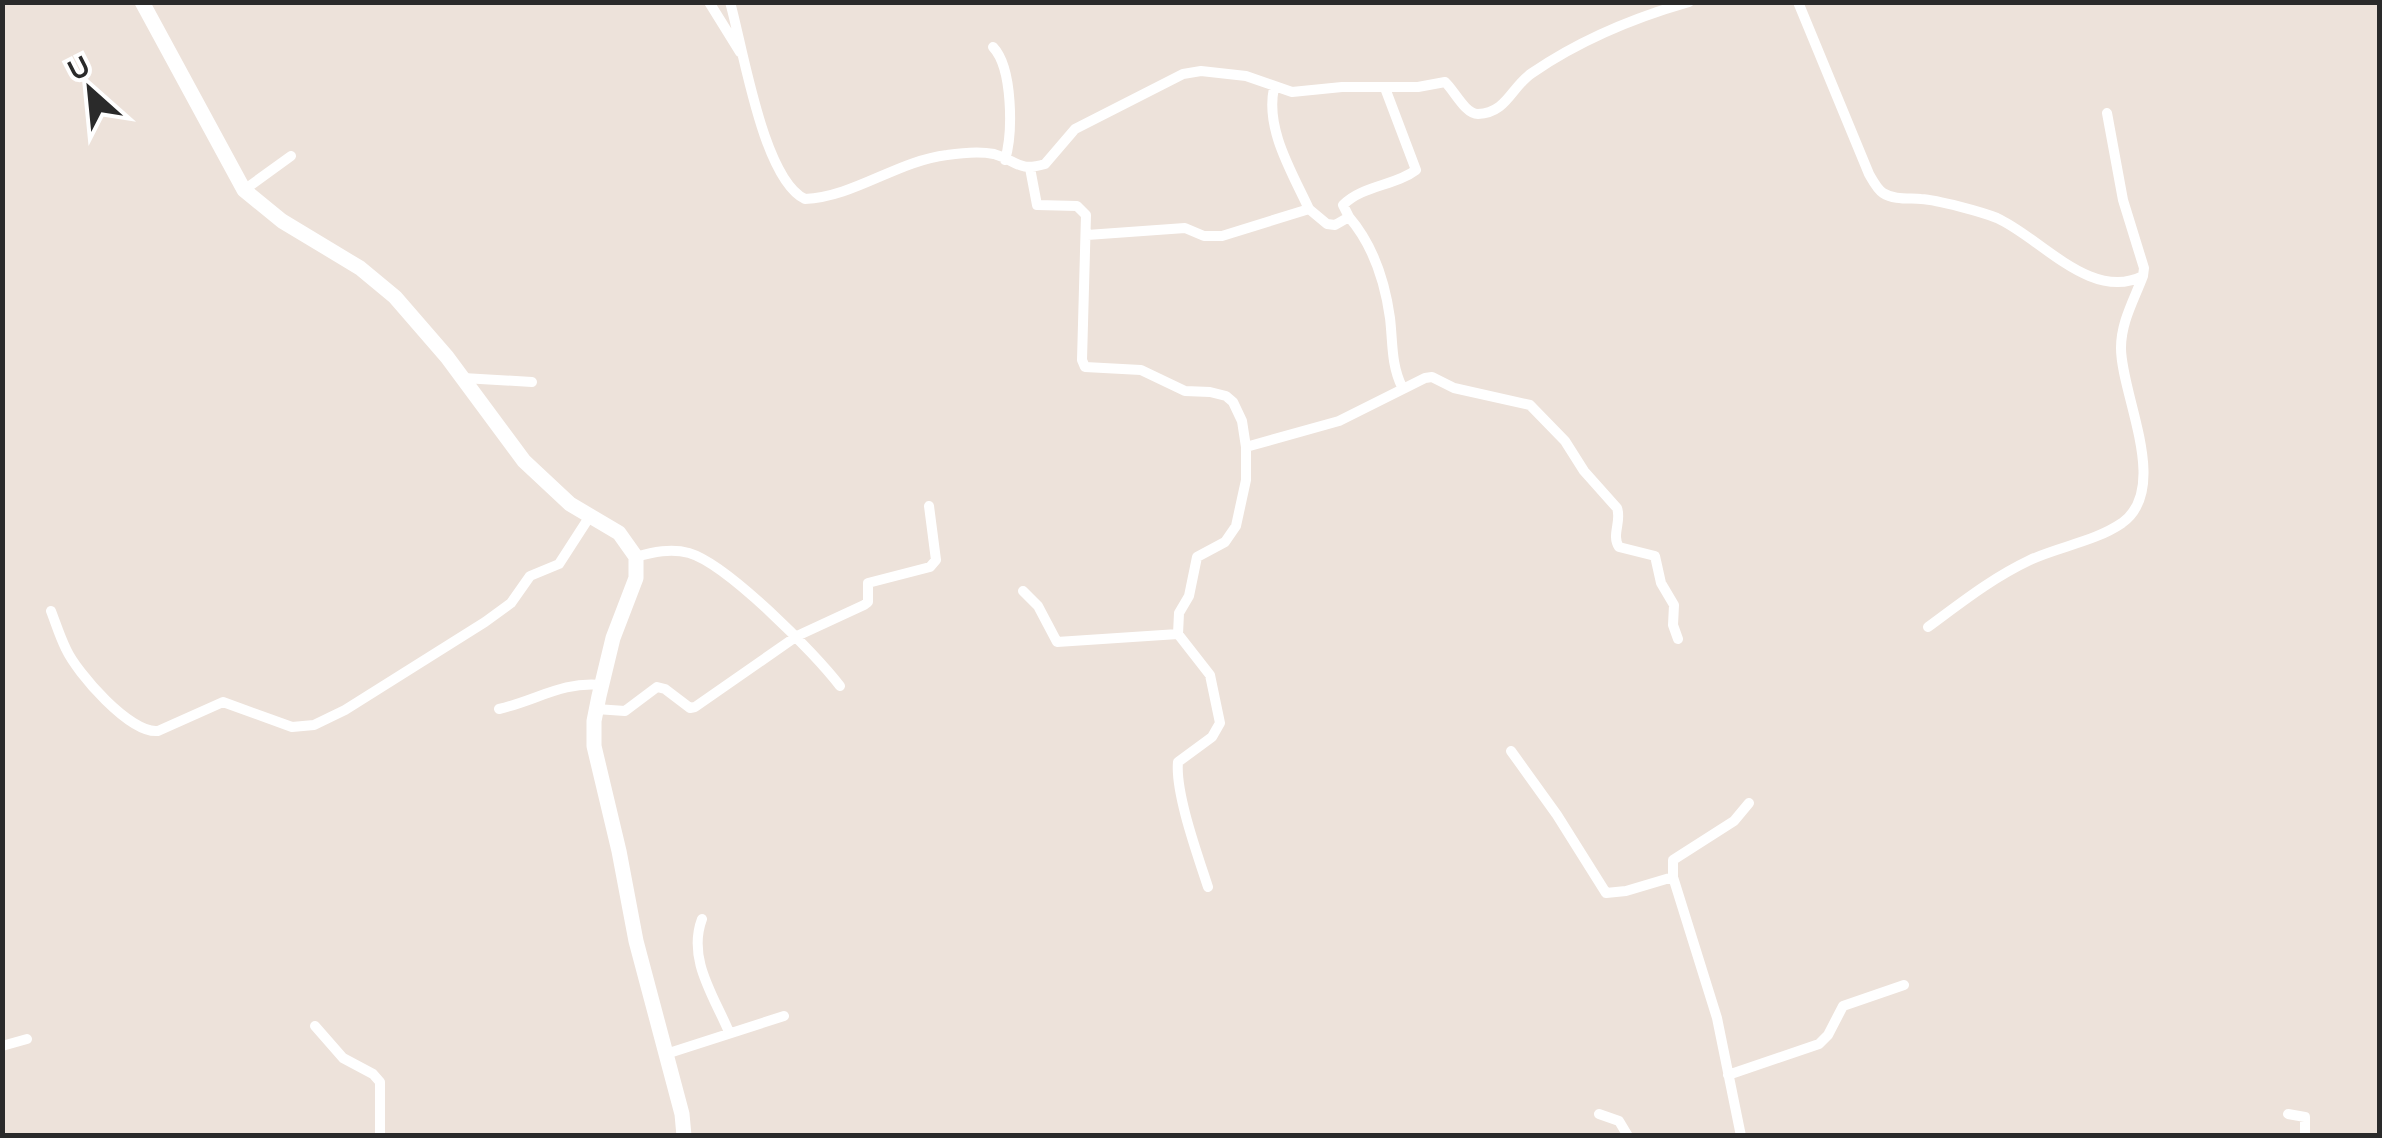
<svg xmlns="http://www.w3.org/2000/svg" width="2382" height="1138" font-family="Cabin,sans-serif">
	<rect width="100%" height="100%" fill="#ede2da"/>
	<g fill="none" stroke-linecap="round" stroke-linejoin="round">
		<path stroke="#fff" stroke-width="10" d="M709,2l31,50
			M730,2c13,46 33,177 75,197 49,-2 92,-38 142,-44 13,-2 33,-4 47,-1 24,7 23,18 51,10l30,-35 108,-55 18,-3 45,5 46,16 50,-5h76l27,-5c9,8 20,32 33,32 29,-1 33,-27 54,-41 48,-33 101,-55 157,-71
			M1798,2l71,172c4,7 8,15 14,19 11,7 26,5 38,6 17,1 61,13 76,19 44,20 94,84 146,58l1,-8 -21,-68 -16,-87
			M993,47c20,21 20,86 12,113
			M1274,88c-9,41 18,84 35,121
			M1030,168l7,37 40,1 9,9 -4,145 3,7 56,3 44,21 25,1 16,4 7,6 9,19 4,26v33l-10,46 -11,16 -28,15 -8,39 -10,17 -1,21 32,41 10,48 -8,14 -34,25c-3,31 20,94 30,125
			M244,190l47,-34
			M1349,217c24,28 36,65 41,101 3,26 1,46 12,69
			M1087,235l98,-7 19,8h18l87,-27 18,15 8,1 14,-8 -6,-12c20,-20 52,-19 73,-35l-31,-82
			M463,378l69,4
			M1246,447l93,-26 86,-43 7,-1 22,11 76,17 35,36 19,30 33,37c5,13 -6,27 2,39l36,9 6,27 13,22 -1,20 5,14
			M636,557c17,-5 35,-9 53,-4 38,11 126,100 151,133
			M1023,591l15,15 19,36 121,-8
			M51,611c5,13 9,26 15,38 11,24 64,85 92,82l65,-29 69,25 22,-2 31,-15 140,-88 26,-19 19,-27 29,-12 31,-48
			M1928,627c34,-25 64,-49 102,-67 30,-14 64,-18 92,-37 49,-35 -1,-128 -1,-175 0,-26 13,-48 22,-72
			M499,709c36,-8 64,-28 102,-24
			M596,709l29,2 32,-24 8,2 25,19 5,-1 102,-71 67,-31 4,-3v-19l62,-16 6,-7 -7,-54
			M1511,751l46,64 49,78 20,-2 47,-14 44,141 24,118
			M1673,877v-17l61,-39 15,-18
			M702,919c-15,40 12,77 27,113
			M315,1026l28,32 30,16 7,8v54
			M2,1046l25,-7
			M666,1054l118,-38
			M1728,1075l91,-31 9,-9 15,-29 61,-21
			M1599,1114l20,7 9,15
			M2288,1114l17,3v19"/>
		<path stroke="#fff" stroke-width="15" d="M142,2l102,188 38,31 78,47 35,29 52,60 77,104 46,43 49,29 17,24v21l-23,60 -14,58 -5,25v25l25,105 17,90 46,173 2,22"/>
	</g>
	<rect width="2382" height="1138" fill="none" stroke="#2a2a2a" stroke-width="10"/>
	<g transform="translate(90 90) rotate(333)" stroke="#ffffff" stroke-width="8" paint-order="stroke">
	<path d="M0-8L18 38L0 25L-18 38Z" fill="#2a2a2a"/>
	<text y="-15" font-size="28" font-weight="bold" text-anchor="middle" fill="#2a2a2a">U</text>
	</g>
</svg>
